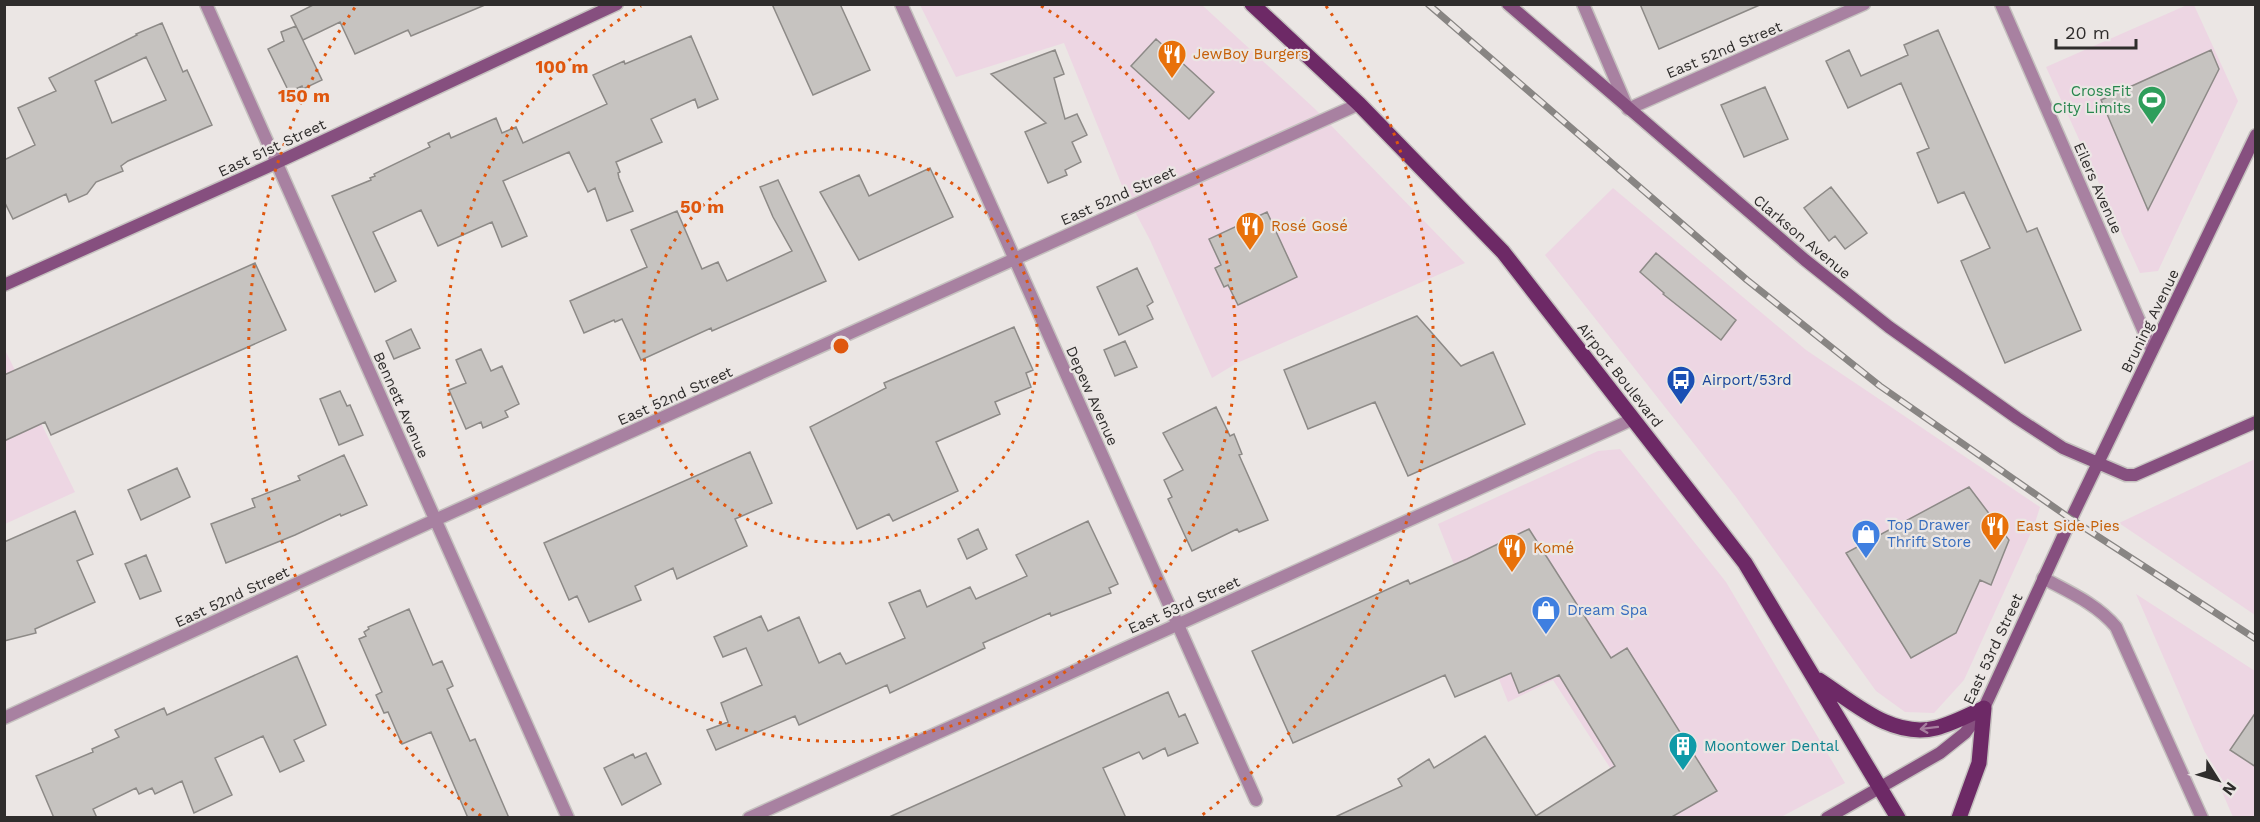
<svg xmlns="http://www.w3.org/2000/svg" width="2260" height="822" font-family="'Work Sans',sans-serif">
	<rect width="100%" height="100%" fill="#ebe6e4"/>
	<path fill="#edd6e3" d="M920,5h282l113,104 150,154 -228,100 -25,15 -62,-138 -25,-47 -61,-150 -108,34z
		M2187,5h7l44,96 -80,170 -18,2 -94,-206z
		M1613,188l193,162 234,157 -6,19 -70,154 -30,33 -29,-1 -29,-21 -140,-194 -191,-242z
		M4,348l71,144 -70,32h-1z
		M1620,449l106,133 119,201 -64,34h-139l-89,-137 -45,22 -70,-178 160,-73z
		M2255,459v156l-136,-92z
		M2136,594l119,77v146h-22z"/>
	<path fill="#c6c3c0" stroke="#8d8a87" stroke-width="1.5" fill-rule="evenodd" d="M315,4h170v1l-74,31 -3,-6 -53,24 -15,-32 -37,18 -12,-24z
		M772,4h68l30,66 -57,25z
		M1640,4h122l-103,45z
		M162,23l21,49 4,-2 25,55 -84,36 -7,5 2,5 -27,11 -9,12 -18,8 -3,-8 -53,25 -9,-18v-41l31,-15 -17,-37 38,-17 -7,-13 88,-43 -1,-1zM146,57l20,43 -54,23 -17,-42z
		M296,26l26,54 -19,9 -1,-3 -13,6 -21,-43 16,-8 -3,-9z
		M1938,30l89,202 10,-4 44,102 -76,33 -44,-102 29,-13 -26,-56 -26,11 -21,-50 12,-5 -28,-65 -53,25 -22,-47 23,-11 12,26 47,-21 -4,-10z
		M691,36l27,63 -20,9 -3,-9 -44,20 11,23 -46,20 4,10 -2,1 1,5 14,33 -26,10 -12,-33 -7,4 -19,-40 -66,29 24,55 -25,11 -10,-25 -54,24 -17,-36 -48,22 23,49 -21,11 -43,-96 39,-16 -1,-2 5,-2 -1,-2 56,-27 -2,-4 21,-10 2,5 45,-20 6,15 14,-6 7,16 84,-39 -14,-29 31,-14 1,3z
		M1156,39l58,53 -25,27 -58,-53z
		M1055,50l9,24 -10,4 11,41 12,-5 10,21 -15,7 9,20 -16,8 2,5 -19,8 -23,-51 21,-9 -55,-49z
		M2211,50l8,19 -71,141 -47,-110z
		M1765,87l23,52 -44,18 -23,-52z
		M930,168l23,49 -94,43 -39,-68 39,-17 10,21z
		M778,180l48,101 -114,50 -1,-3 -70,32 -19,-41 -7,3 -1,-2 -30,13 -14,-32 77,-34 -16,-37 46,-19 25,58 16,-7 9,19 65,-30 -19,-34 -13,-30z
		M1831,187l36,46 -22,16 -10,-13 -6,5 -25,-33z
		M1267,212l30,65 -59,28 -10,-20 -4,2 -9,-19 6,-3 -12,-26z
		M1656,253l80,67 -15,20 -58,-46 1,-1 -24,-21z
		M255,263l31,67 -235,105 -6,-13 -41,19v-66z
		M1137,268l16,34 -6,4 6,13 -34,16 -22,-48z
		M1417,316l44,50 32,-14 32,72 -117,52 -33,-74 -67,27 -24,-59z
		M1014,327l19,43 -7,3 5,14 -36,15 5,12 -64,28 22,49 -65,30 -4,-7 -32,15 -47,-102 76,-39 -2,-5z
		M411,329l9,19 -26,11 -8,-18z
		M1125,341l12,26 -22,9 -11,-26z
		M481,349l10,22 11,-5 17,38 -14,7 3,6 -25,11 -2,-6 -15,7 -17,-39 17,-7 -10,-23z
		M340,391l7,15 3,-1 13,30 -24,10 -19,-46z
		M1216,407l14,29 4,-2 8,20 -3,1 29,65 -29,12 -2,-3 -45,22 -24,-52 4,-2 -8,-17 19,-10 -20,-37z
		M750,452l22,51 -37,16 12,27 -70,33 -4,-11 -38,18 6,14 -52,22 -12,-26 -8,4 -25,-57z
		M344,455l23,50 -26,11 -1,-2 -45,21 -69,28 -15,-39 44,-17 -3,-8 48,-19 -2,-4z
		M177,468l13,29 -49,23 -13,-30z
		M1969,487l40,53 -18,45 -11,-5 -24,53 -45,25 -65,-105z
		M75,511l18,43 -16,7 18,41 -60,27 1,4 -32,8v-99z
		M1088,521l30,63 -9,4 2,5 -60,23 -1,-3 -67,30 2,5 -95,45 -3,-8 -88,40 -4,-9 -79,34 -9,-20 21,-8 -7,-19 41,-18 -16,-37 -23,9 -9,-20 47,-21 7,15 31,-14 20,46 21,-10 6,11 59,-26 -16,-35 31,-13 7,17 43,-20 6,12 51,-23 -11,-21z
		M978,529l9,20 -20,10 -9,-20z
		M1529,529l82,129 16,-10 90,143 -47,27h-337l69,-32 -4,-7 31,-20 5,9 51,-32 51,80 79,-50 -56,-91 -40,18 -8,-20 -56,24 -10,-22 -152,68 -41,-92 156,-71 2,4 57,-25z
		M146,555l15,36 -21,8 -15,-35z
		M409,609l24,56 9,-4 11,25 -6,3 23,52 5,-2 34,79h-41l-37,-86 -29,12 -14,-32 -4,1 -8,-18 6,-3 -23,-53 7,-3 -2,-4 5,-3 -1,-2z
		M297,656l29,69 -32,15 10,21 -24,11 -17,-36 -48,22 17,37 -38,18 -12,-32 -27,13 -3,-6 -13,6 -3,-6 -43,21 4,9h-43l-18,-42 57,-24 -1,-3 27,-12 -4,-7 49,-22 3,7z
		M1168,692l11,25 6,-3 13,29 -30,13 -3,-8 -22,11 -4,-7 -36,16 23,50h-239z
		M2256,712v55l-26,-17z
		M646,753l15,31 -39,21 -18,-37 29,-14 2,4z"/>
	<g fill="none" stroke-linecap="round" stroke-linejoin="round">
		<g stroke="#c5c1bf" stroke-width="15">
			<path id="street" d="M206,4l362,814
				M901,4l355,796
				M1583,4l45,105 236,-105
				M2001,4l151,346
				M2043,578c26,14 54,26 73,49l86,191
				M4,718l431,-198 924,-416
				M749,818l882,-398"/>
		</g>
		<g stroke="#c5c1bf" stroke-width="15">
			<path id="secondary" d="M1508,4l297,256 84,67 128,91 46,30 63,27h9l121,-53
				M4,285l272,-122 341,-159
				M1827,818l113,-65 25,-20 19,-25 87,-189 185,-384"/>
		</g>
		<g stroke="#c5c1bf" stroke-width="18">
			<path id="primary" d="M1252,4l107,100 144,148 242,311 153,255
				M1819,680c34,22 73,59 117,48 16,-4 33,-13 48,-20l-5,55 -20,55"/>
		</g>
		<use href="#street" stroke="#a881a1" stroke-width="12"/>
		<use href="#secondary" stroke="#864f7f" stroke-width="12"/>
		<use href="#primary" stroke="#6d2966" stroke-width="15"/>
		<g stroke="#888583" stroke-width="7">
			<path id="rail" d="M1428,4l319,276 133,106 191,133 185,120"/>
		</g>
		<use href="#rail" stroke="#ebe6e4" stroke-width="4.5" stroke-dasharray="14" stroke-linecap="butt"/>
	</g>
	<defs><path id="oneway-shaft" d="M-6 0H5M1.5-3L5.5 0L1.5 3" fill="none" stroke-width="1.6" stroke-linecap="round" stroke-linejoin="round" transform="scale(1.5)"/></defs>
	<use stroke="#a67e9f" href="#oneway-shaft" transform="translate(1929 728) rotate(173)"/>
	<g fill="none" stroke="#df570e" stroke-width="3" stroke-dasharray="3 6">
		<circle cx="841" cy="346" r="197"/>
		<path d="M1041 6A395 395 0 1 1 641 6"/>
		<path d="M481 816A592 592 0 0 1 356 6M1326 6A592 592 0 0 1 1201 816"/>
	</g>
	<defs>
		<g id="restaurant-pin" transform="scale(1.5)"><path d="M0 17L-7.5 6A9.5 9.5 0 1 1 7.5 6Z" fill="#e8710a" stroke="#ebe6e4"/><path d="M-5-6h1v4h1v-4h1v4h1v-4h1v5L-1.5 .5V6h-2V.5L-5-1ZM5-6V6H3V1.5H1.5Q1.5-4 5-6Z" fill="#fff"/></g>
		<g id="stadium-pin" transform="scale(1.5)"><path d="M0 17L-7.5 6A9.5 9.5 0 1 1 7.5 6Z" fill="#2e9e5b" stroke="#ebe6e4"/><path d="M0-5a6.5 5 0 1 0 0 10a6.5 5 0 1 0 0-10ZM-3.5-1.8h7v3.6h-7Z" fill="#fff"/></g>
		<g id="bus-pin" transform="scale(1.5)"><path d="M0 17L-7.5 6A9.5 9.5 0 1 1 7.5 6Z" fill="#1a4fb4" stroke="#ebe6e4"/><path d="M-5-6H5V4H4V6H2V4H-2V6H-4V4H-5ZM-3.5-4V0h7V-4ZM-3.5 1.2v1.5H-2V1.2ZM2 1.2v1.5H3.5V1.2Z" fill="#fff"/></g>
		<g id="shop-pin" transform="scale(1.5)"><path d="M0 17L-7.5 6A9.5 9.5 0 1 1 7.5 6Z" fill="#3f7fe0" stroke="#ebe6e4"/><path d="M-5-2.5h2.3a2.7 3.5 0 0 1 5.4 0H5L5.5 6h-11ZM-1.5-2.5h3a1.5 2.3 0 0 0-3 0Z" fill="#fff"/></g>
		<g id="building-pin" transform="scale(1.5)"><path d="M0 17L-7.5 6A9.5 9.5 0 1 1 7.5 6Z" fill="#0f9aa8" stroke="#ebe6e4"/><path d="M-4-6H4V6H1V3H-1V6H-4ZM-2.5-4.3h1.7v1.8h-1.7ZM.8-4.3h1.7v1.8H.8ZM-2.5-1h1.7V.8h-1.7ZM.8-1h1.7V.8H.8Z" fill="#fff"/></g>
	</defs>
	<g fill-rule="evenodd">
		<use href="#restaurant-pin" x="1172" y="54"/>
		<use href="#stadium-pin" x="2152" y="100"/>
		<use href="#restaurant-pin" x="1250" y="226"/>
		<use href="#bus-pin" x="1681" y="380"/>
		<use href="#restaurant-pin" x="1995" y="526"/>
		<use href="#shop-pin" x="1866" y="534"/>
		<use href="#restaurant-pin" x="1512" y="548"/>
		<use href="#shop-pin" x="1546" y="610"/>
		<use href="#building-pin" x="1683" y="746"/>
	</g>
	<g text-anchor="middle" stroke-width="4.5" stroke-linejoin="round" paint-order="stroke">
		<g font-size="15" fill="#2f2d2c" stroke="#ebe6e4">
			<text transform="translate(1724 50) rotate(-23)" y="5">East 52nd Street</text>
			<text transform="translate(272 148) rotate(-25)" y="5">East 51st Street</text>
			<text transform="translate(2098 188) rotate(66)" y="5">Eilers Avenue</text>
			<text transform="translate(1118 196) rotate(-24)" y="5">East 52nd Street</text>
			<text transform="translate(1802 237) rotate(40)" y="5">Clarkson Avenue</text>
			<text transform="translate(2150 321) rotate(-64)" y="5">Bruning Avenue</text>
			<text transform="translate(1620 375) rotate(52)" y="5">Airport Boulevard</text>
			<text transform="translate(675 396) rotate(-24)" y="5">East 52nd Street</text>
			<text transform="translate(1092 396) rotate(66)" y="5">Depew Avenue</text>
			<text transform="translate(401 405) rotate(66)" y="5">Bennett Avenue</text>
			<text transform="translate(232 597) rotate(-25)" y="5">East 52nd Street</text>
			<text transform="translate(1184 605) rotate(-24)" y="5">East 53rd Street</text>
			<text transform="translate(1993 649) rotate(-65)" y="5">East 53rd Street</text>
		</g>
		<g font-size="15" fill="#c56008" stroke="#ebe6e4" text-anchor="start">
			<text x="1193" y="59">JewBoy Burgers</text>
			<text x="1271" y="231">Rosé Gosé</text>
			<text x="2016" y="531">East Side Pies</text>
			<text x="1533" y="553">Komé</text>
		</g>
		<g font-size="15" fill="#27864d" stroke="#ebe6e4" text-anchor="end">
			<text x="2131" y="96">CrossFit<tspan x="2131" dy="17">City Limits</tspan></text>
		</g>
		<g font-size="15" fill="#164399" stroke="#ebe6e4" text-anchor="start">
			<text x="1702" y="385">Airport/53rd</text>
		</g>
		<g font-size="15" fill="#366cbe" stroke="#ebe6e4" text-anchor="start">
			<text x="1887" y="530">Top Drawer<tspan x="1887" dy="17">Thrift Store</tspan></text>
			<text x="1567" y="615">Dream Spa</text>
		</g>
		<g font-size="15" fill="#0d838f" stroke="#ebe6e4" text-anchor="start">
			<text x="1704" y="751">Moontower Dental</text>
		</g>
	</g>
	<circle cx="841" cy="346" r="9" fill="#df570e" stroke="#ebe6e4" stroke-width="3"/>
	<g font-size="18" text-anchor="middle" font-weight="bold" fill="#df570e" stroke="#ebe6e4" stroke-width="4.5" stroke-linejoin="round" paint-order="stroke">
		<text x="562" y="73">100 m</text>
		<text x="304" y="102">150 m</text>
		<text x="702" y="213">50 m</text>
	</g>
	<rect width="2260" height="822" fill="none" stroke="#2f2d2c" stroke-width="12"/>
	<g transform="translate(2218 780) rotate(127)" stroke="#ebe6e4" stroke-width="4.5" paint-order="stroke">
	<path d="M0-4.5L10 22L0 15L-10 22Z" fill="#2f2d2c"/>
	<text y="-9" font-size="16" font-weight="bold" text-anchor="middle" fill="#2f2d2c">N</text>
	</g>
	<path d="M2056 39v9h80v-9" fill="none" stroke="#2f2d2c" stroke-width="3"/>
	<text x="2065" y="39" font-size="18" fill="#2f2d2c" stroke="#ebe6e4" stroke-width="4.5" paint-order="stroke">20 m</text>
</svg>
